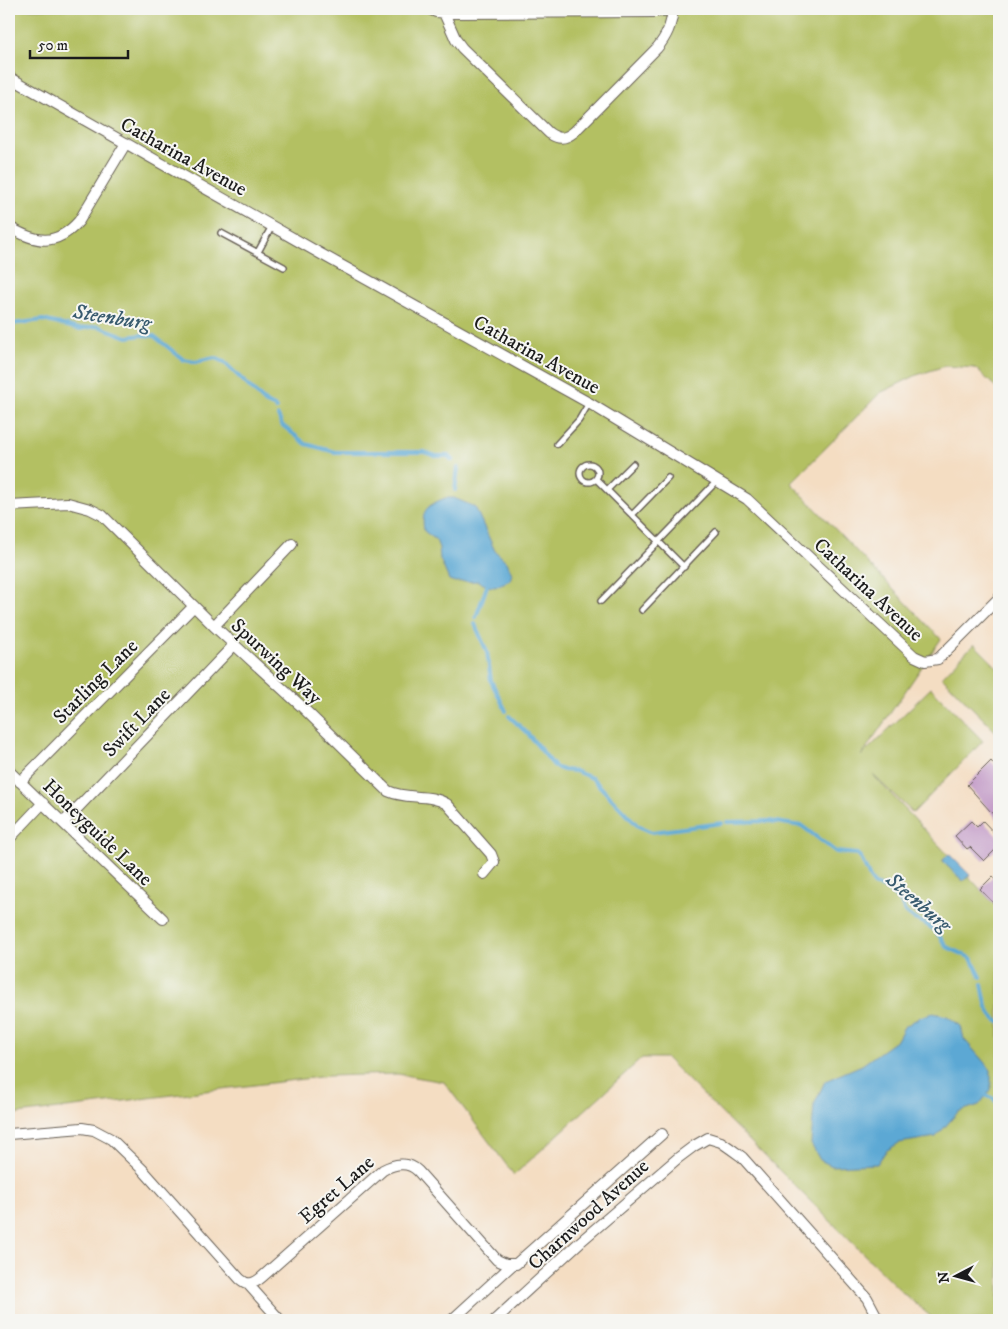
<svg xmlns="http://www.w3.org/2000/svg" width="1008" height="1329" font-family="'IM FELL DW Pica',serif">
	<rect width="100%" height="100%" fill="#f6f6f2"/>
	<filter id="ink" filterUnits="userSpaceOnUse"><feTurbulence type="fractalNoise" baseFrequency=".02" numOctaves="2"/><feDisplacementMap in="SourceGraphic" scale="10" xChannelSelector="R" yChannelSelector="G"/><feConvolveMatrix kernelMatrix="1 2 1 2 8 2 1 2 1" color-interpolation-filters="sRGB"/></filter>
	<filter id="wash" filterUnits="userSpaceOnUse"><feTurbulence type="fractalNoise" baseFrequency=".0096" numOctaves="4" result="noise"/><feDisplacementMap in="SourceGraphic" scale="20" xChannelSelector="R" yChannelSelector="G"/><feGaussianBlur stdDeviation="1.12" result="paint"/><feColorMatrix in="noise" values="0 0 0 0 0 0 0 0 0 0 0 0 0 0 0 0 0 1.4 0 .05"/><feComposite in="paint" operator="in"/></filter>
	<g filter="url(#wash)">
		<rect width="100%" height="100%" fill="#f4ddc2"/>
		<path fill="#b3c062" stroke="#686e3f" d="M9,9h990v381l-24,-22 -30,-2 -28,9 -37,18 -89,90 150,156 -80,117 70,-68 52,53 -70,72 -40,-38 126,134v411h-64l-31,-26 -238,-236h-24l-128,117 -70,-93 -46,-8 -70,2 -319,39z
			M974,644l25,25v66l-57,-58z"/>
		<path fill="#5ba8d4" stroke="#3c6278" d="M445,498h9l21,9 20,44 12,11 5,12 -2,6 -15,7 -8,-1 -9,-5 -23,1 -6,-2 -9,-21 -1,-11 -3,-8 -12,-9c-3,-21 2,-25 21,-33z
			M949,854l21,21 -7,6 -21,-20z
			M933,1013l14,3 14,10 3,13 27,31v20l-12,15 -21,7 -22,25 -37,6 -13,8 -9,13 -45,2 -12,-6 -9,-16 3,-39 11,-24 37,-16 35,-25 7,-13 16,-10z"/>
		<g fill="none" stroke-linecap="round" stroke-linejoin="round">
			<path stroke="#5ba8d4" stroke-width="4" d="M9,327l3,-3 31,-4 36,9 19,-3 29,11 15,-2 12,1 30,24 11,2 20,-4 9,4 42,41 9,4 1,2
				M278,416l4,9 24,19 29,8h89l12,4h12l4,4
				M455,490l3,-22
				M476,617l11,-31
				M475,624l12,28 4,29 15,30
				M509,716l19,18 27,33 8,3 12,1 17,7 46,48 14,6 70,-9
				M727,822l42,-1 33,5 34,26 21,2 4,4 9,20 5,7 13,5 13,12 4,10 9,7 10,4 11,7 12,17 24,11 10,19
				M982,984c3,14 4,31 17,38
				M987,1096l5,2 7,6"/>
		</g>
		<g id="blocks">
			<path fill="#c198c6" d="M991,761l8,9v51l-32,-36z
				M971,821l6,6 6,-6 16,17v8l-15,15 -14,-14 -3,2 -12,-13z
				M993,876l6,7v26l-19,-20z"/>
		</g>
	</g>
	<g filter="url(#ink)">
		<use href="#blocks" fill-opacity="0" stroke="#686056" stroke-width="1"/>
		<g fill="none" stroke-linecap="round" stroke-linejoin="round">
			<g stroke="#686056" stroke-width="8">
				<path id="service" d="M221,233l63,34
					M258,252l14,-26
					M557,444l22,-24 10,-17
					M580 473a9 9 0 1 1 18 0a9 9 0 1 1-18 0Z
					M596,479l88,88
					M607,490l26,-26
					M633,514l35,-36
					M601,601l116,-120
					M642,610l74,-78"/>
			</g>
			<g stroke="#686056" stroke-width="12">
				<path id="minor" d="M429,9l7,3 15,1 204,-1 22,-3
					M444,13l12,27 6,8 87,85c9,6 15,7 25,-1l83,-84c10,-12 14,-22 16,-38
					M9,77l312,177 268,149 158,96 167,157 11,5 13,-2 61,-61
					M9,227c27,16 47,20 70,-6l47,-78
					M9,506l59,-3 22,6 12,6 112,111 86,79 88,86c19,9 41,2 59,13l44,50 3,8 -10,12
					M214,626l78,-82
					M9,771l154,148
					M20,782l174,-176
					M63,823l171,-178
					M9,839l34,-36
					M9,1134l73,-6 12,2 17,9 31,30 98,110c8,7 14,5 22,-2l121,-107c11,-6 25,-9 35,1l79,89 9,4h10l146,-130
					M247,1283l33,37
					M452,1320l60,-55
					M495,1320l85,-78 98,-84 16,-12 14,-8 13,4 10,7 11,8 125,141 9,17v5"/>
			</g>
			<use href="#service" stroke="#fff" stroke-width="5"/>
			<use href="#minor" stroke="#fff" stroke-width="10"/>
		</g>
	</g>
	<g text-anchor="middle" stroke-width="4" stroke-linejoin="round" paint-order="stroke">
		<g font-size="20" fill="#1c1c1c" stroke="#f6f6f2">
			<text transform="translate(184 156) rotate(29)" y="7">Catharina Avenue</text>
			<text transform="translate(537 354) rotate(29)" y="7">Catharina Avenue</text>
			<text transform="translate(869 589) rotate(43)" y="7">Catharina Avenue</text>
			<text transform="translate(277 661) rotate(43)" y="7">Spurwing Way</text>
			<text transform="translate(95 681) rotate(-45)" y="7">Starling Lane</text>
			<text transform="translate(136 722) rotate(-46)" y="7">Swift Lane</text>
			<text transform="translate(98 832) rotate(44)" y="7">Honeyguide Lane</text>
			<text transform="translate(336 1189) rotate(-41)" y="7">Egret Lane</text>
			<text transform="translate(588 1214) rotate(-42)" y="7">Charnwood Avenue</text>
		</g>
		<g font-size="21" font-style="italic" fill="#385b6f" stroke="#f6f6f2">
			<text transform="translate(112 317) rotate(9)" y="7">Steenburg</text>
			<text transform="translate(919 902) rotate(41)" y="7">Steenburg</text>
		</g>
	</g>
	<rect width="1008" height="1329" fill="none" stroke="#f6f6f2" stroke-width="30"/>
	<g transform="translate(956 1276) rotate(264)" stroke="#f6f6f2" stroke-width="4" paint-order="stroke">
	<path d="M0-4L9 19L0 12L-9 19Z" fill="#1c1c1c"/>
	<text y="-8" font-size="14" font-weight="bold" text-anchor="middle" fill="#1c1c1c">N</text>
	</g>
	<path d="M30 50v8h98v-8" fill="none" stroke="#1c1c1c" stroke-width="2.5"/>
	<text x="38" y="50" font-size="15" fill="#1c1c1c" stroke="#f6f6f2" stroke-width="4" paint-order="stroke">50 m</text>
</svg>
